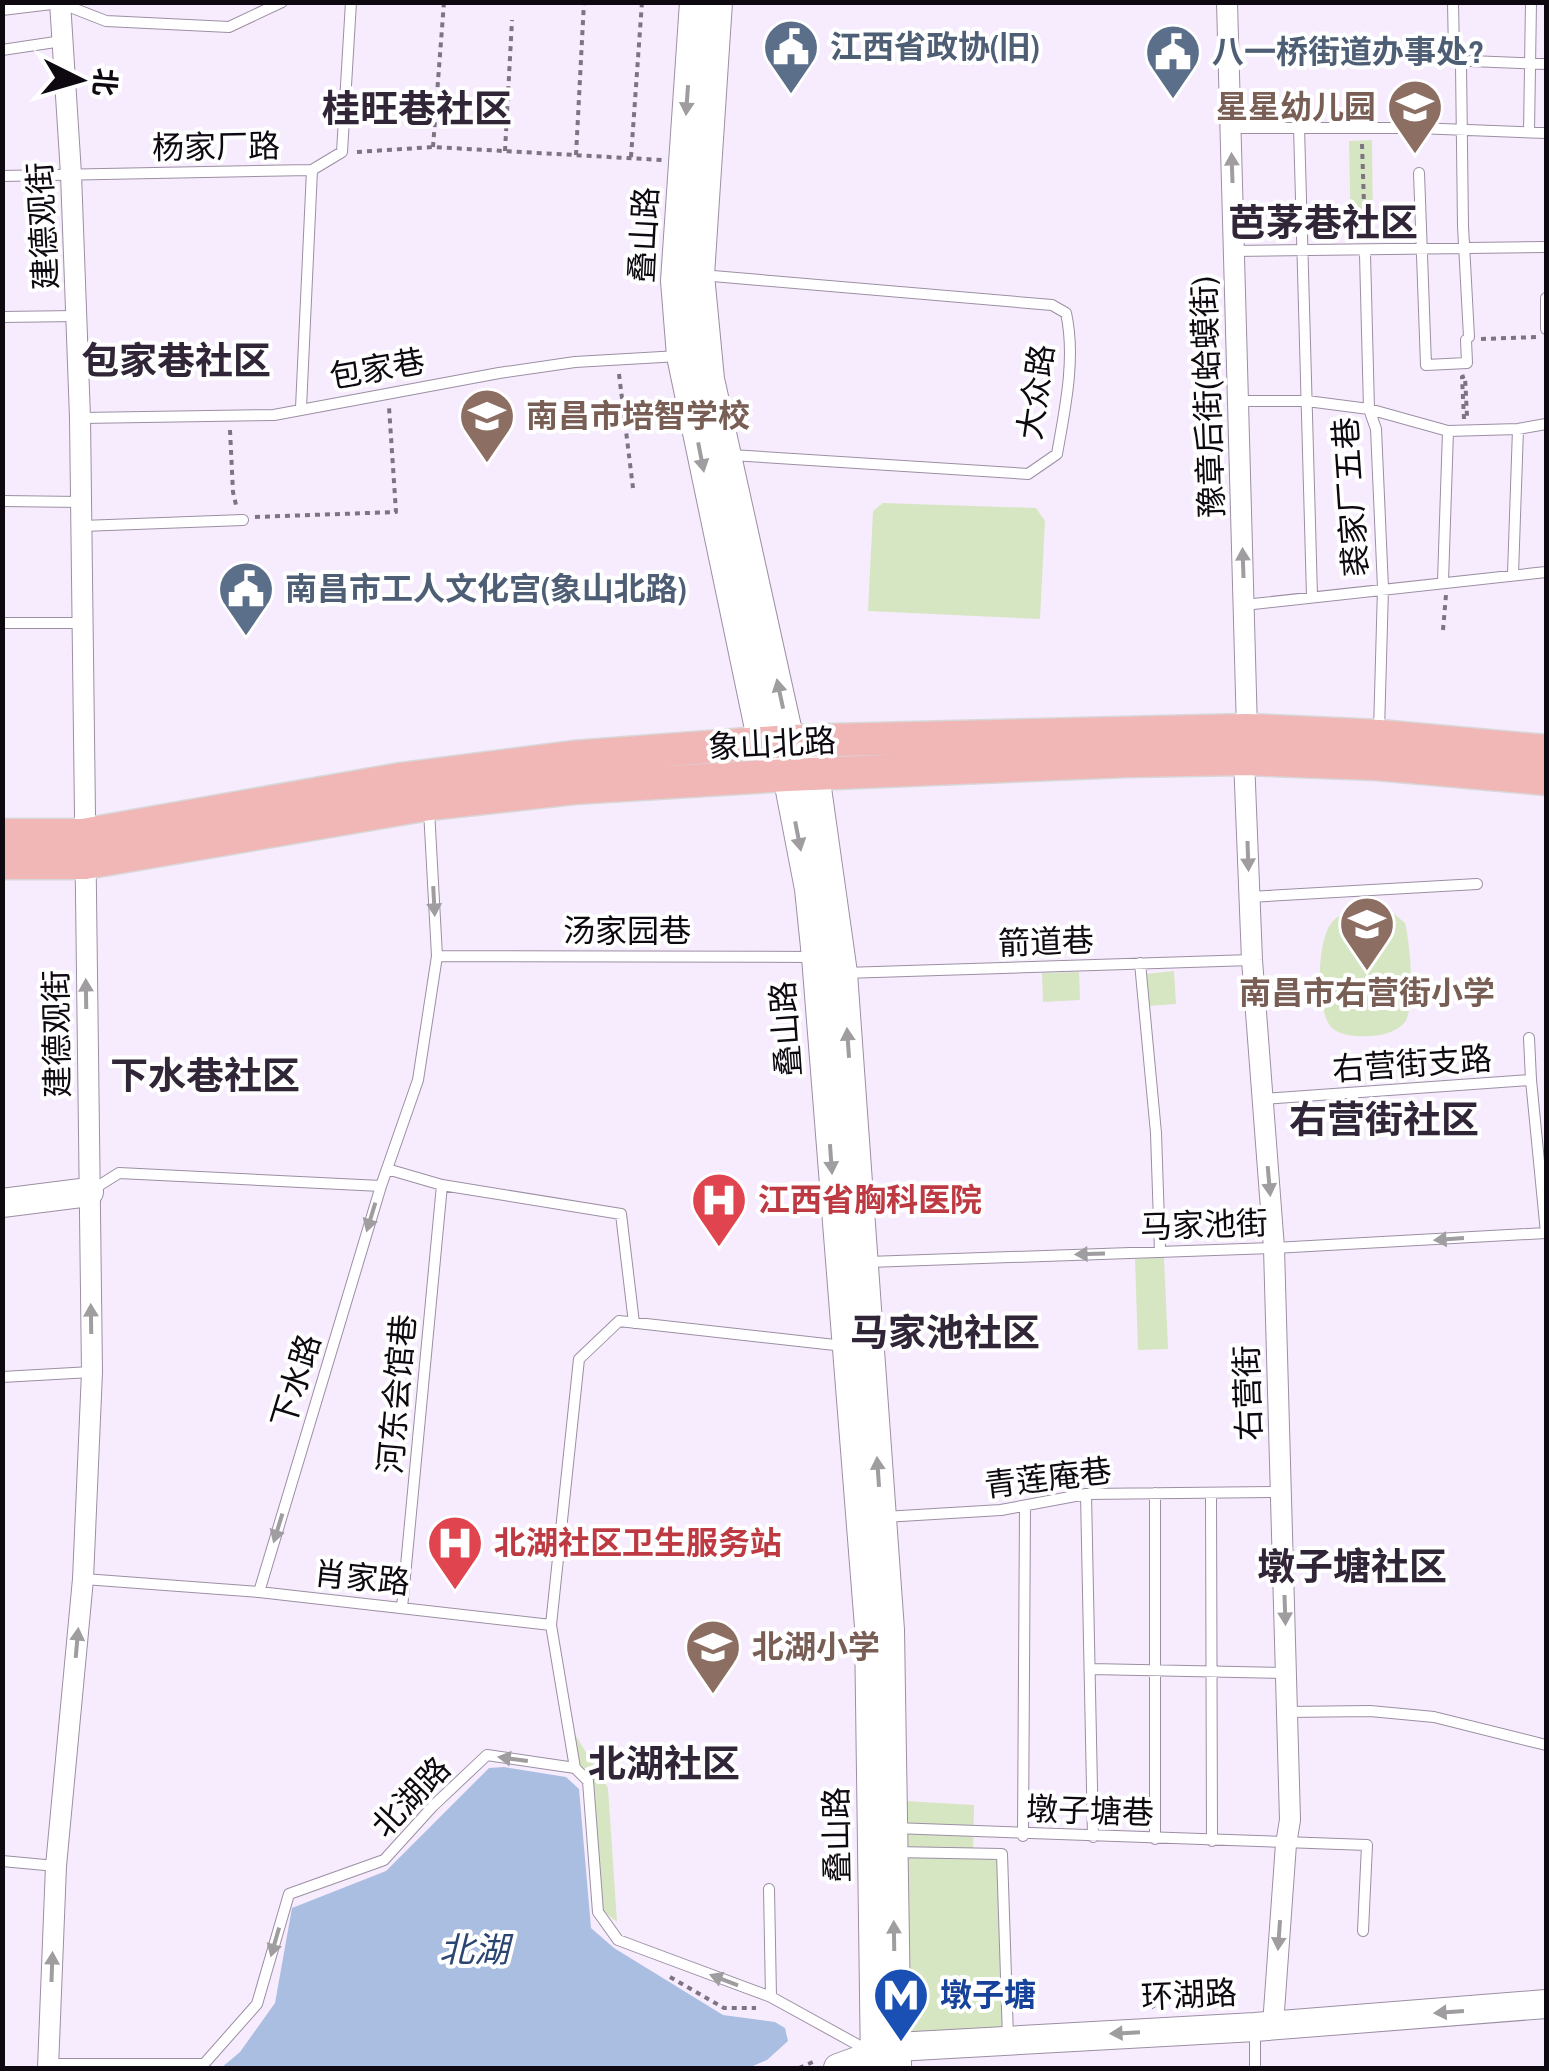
<svg xmlns="http://www.w3.org/2000/svg" width="1549" height="2071" font-family="'Archivo Narrow','Noto Sans SC',sans-serif">
	<rect width="100%" height="100%" fill="#f7ecfe"/>
	<path fill="#d7e6c2" d="M1372,140l1,100h-22l-2,-99z
		M883,503l153,5 9,13 -5,98 -172,-8 5,-100z
		M1368,909l25,4 12,10c5,19 11,83 0,99 -7,9 -23,14 -35,14 -12,1 -27,0 -37,-7 -18,-15 -17,-91 0,-108 9,-10 22,-11 35,-12z
		M1174,971l2,33 -28,2 -3,-32z
		M1079,972l1,28 -37,2 -1,-29z
		M1164,1257l4,92 -30,1 -3,-91z
		M574,1733l34,55 9,134 -14,-11 -12,-132 -12,-14z
		M905,1801l69,4 -1,51h26l5,173 -99,7z"/>
	<path fill="#aabee1" d="M504,1767l62,10 13,12 12,139 23,20 109,67 52,7 10,6 3,13 -21,19 -19,8h-527l19,-16 35,-49 17,-95 94,-37 103,-103z"/>
	<g fill="none" stroke-linecap="round" stroke-linejoin="round">
		<g stroke="#9c8fa4" stroke-width="12">
			<path id="lane" d="M1453,2l1,52 7,11 2,161 6,111
				M2,10l58,-7 46,18 123,6 53,-25
				M2,50l60,-9
				M1470,61l76,3
				M1299,127l13,469
				M1231,128h185l130,5
				M1529,132l2,-130
				M1419,173l7,192 41,-2 -1,-23
				M2,176l310,-6 30,-18 9,-150
				M1234,251l312,-4
				M1365,254l4,155 7,20 7,159 -4,143
				M701,275l351,30 14,8c10,45 -1,96 -9,141l-29,20 -297,-19
				M1546,298v31
				M2,317l74,-1
				M1238,401h69l62,8 79,22 70,-2 28,-5
				M301,408l11,-238
				M81,418l193,-3 225,-42 76,-11 104,-6
				M2,501l79,1
				M82,526l161,-6
				M1513,574l5,-145
				M1443,581l5,-150
				M1244,605l302,-33
				M2,623h81
				M1250,897l227,-13
				M437,956l378,1
				M1140,963l16,170 4,119
				M844,973l408,-13
				M1529,1038l2,42
				M387,1169l55,16 179,29 13,109
				M92,1190l27,-17 262,13
				M868,1262l406,-14 272,-15 -15,-153 -269,19
				M2,1377l89,-5
				M1155,1493v346
				M1211,1493l1,348
				M1086,1494l7,343
				M884,1517l117,-7 85,-16 194,-2
				M84,1579l175,13 292,33 24,143
				M259,1592l122,-406 37,-106 19,-124 -8,-146
				M402,1608l40,-423
				M551,1625l28,-266 40,-38 225,25
				M1091,1669l194,4
				M1287,1712l83,-1 64,6 112,28
				M894,1828l473,17 -4,86
				M1023,1836l2,-330
				M894,1852l108,2 6,184
				M2,1861l54,5
				M769,1889l2,108
				M48,2064h156l53,-60 32,-110 95,-34 49,-54 54,-51 88,13 13,13 10,131 20,28 153,57 98,54
				M1255,2068v-40"/>
		</g>
		<g stroke="#9c8fa4" stroke-width="22">
			<path id="street" d="M1227,2l20,728
				M1244,759l8,201 22,288 16,572 -4,24 -13,181
				M48,2068l8,-202 27,-287 9,-207 -12,-954 -9,-244 -11,-172"/>
		</g>
		<g stroke="#9c8fa4" stroke-width="30">
			<path id="secondary" d="M694,2l-19,279 6,75 81,387 25,32 22,114 7,68 53,670 6,441
				M718,2l-18,273 10,104 80,362 25,33 28,199 47,657 7,438
				M2,1203l87,-11
				M838,2068l58,-21 359,-20 291,-23"/>
		</g>
		<g stroke="#d8d8d9" stroke-width="35">
			<path id="primary" d="M2,835h81l318,-56 172,-22 217,-16 457,-11 132,6 167,15
				M2,863h83l344,-59 145,-16 213,-13 340,-14 117,-2 133,5 169,15"/>
		</g>
		<path stroke="#7c7480" stroke-width="4" stroke-dasharray="5 5" stroke-linecap="butt" d="M1362,144l3,91
			M433,147l11,-145
			M505,151l7,-131
			M357,152l76,-5 229,13
			M576,155l8,-153
			M631,157l11,-155
			M1481,339l56,-2
			M619,374l14,114
			M1464,419l-2,-42 3,-1 2,40
			M230,430l3,62 3,13
			M255,517l141,-5 -7,-105
			M1443,630l3,-35
			M670,1977l54,31h32
			M1147,1995l7,13
			M799,2068l16,-7"/>
		<use href="#lane" stroke="#fff" stroke-width="10"/>
		<use href="#street" stroke="#fff" stroke-width="20"/>
		<use href="#secondary" stroke="#fff" stroke-width="28"/>
		<use href="#primary" stroke="#f1b6b6" stroke-width="32"/>
	</g>
	<defs><path id="oneway-solid" d="M-6-.8H1V-3.2L6.5 0L1 3.2V.8H-6Z" transform="scale(2.5)"/></defs>
	<g fill="#9f9d9f">
		<use href="#oneway-solid" transform="translate(687 100) rotate(94)"/>
		<use href="#oneway-solid" transform="translate(1232 168) rotate(-92)"/>
		<use href="#oneway-solid" transform="translate(701 457) rotate(79)"/>
		<use href="#oneway-solid" transform="translate(1243 563) rotate(-92)"/>
		<use href="#oneway-solid" transform="translate(780 694) rotate(-102)"/>
		<use href="#oneway-solid" transform="translate(798 836) rotate(79)"/>
		<use href="#oneway-solid" transform="translate(1248 856) rotate(88)"/>
		<use href="#oneway-solid" transform="translate(434 901) rotate(87)"/>
		<use href="#oneway-solid" transform="translate(86 994) rotate(-91)"/>
		<use href="#oneway-solid" transform="translate(848 1043) rotate(-94)"/>
		<use href="#oneway-solid" transform="translate(831 1159) rotate(86)"/>
		<use href="#oneway-solid" transform="translate(1269 1181) rotate(85)"/>
		<use href="#oneway-solid" transform="translate(371 1217) rotate(107)"/>
		<use href="#oneway-solid" transform="translate(1449 1239) rotate(176)"/>
		<use href="#oneway-solid" transform="translate(1090 1254) rotate(178)"/>
		<use href="#oneway-solid" transform="translate(91 1319) rotate(-91)"/>
		<use href="#oneway-solid" transform="translate(878 1472) rotate(-94)"/>
		<use href="#oneway-solid" transform="translate(278 1528) rotate(107)"/>
		<use href="#oneway-solid" transform="translate(1285 1610) rotate(88)"/>
		<use href="#oneway-solid" transform="translate(77 1643) rotate(-85)"/>
		<use href="#oneway-solid" transform="translate(513 1759) rotate(-172)"/>
		<use href="#oneway-solid" transform="translate(1279 1935) rotate(94)"/>
		<use href="#oneway-solid" transform="translate(894 1936) rotate(-91)"/>
		<use href="#oneway-solid" transform="translate(275 1942) rotate(106)"/>
		<use href="#oneway-solid" transform="translate(52 1967) rotate(-88)"/>
		<use href="#oneway-solid" transform="translate(724 1980) rotate(-159)"/>
		<use href="#oneway-solid" transform="translate(1449 2012) rotate(176)"/>
		<use href="#oneway-solid" transform="translate(1125 2033) rotate(177)"/>
	</g>
	<defs>
		<g id="civic-pin" transform="scale(2.875)"><path d="M0 17L-7.5 6A9.5 9.5 0 1 1 7.5 6Z" fill="#5c6f8a" stroke="#fff"/><path d="M-.6-6.5H3V-4.5H.6V-3L4-1V1h2V6H-6V1h2V-1L-.6-3ZM-1.2 2.5V6h2.4V2.5Z" fill="#fff"/></g>
		<g id="school-pin" transform="scale(2.875)"><path d="M0 17L-7.5 6A9.5 9.5 0 1 1 7.5 6Z" fill="#8d6e63" stroke="#fff"/><path d="M0-5L7-2L0 1L-7-2ZM-4 1L0 2.5L4 1V4Q0 6-4 4Z" fill="#fff"/></g>
		<g id="hospital-pin" transform="scale(2.875)"><path d="M0 17L-7.5 6A9.5 9.5 0 1 1 7.5 6Z" fill="#e0444e" stroke="#fff"/><path d="M-5-5h3v3.5h4V-5h3V5h-3V1.5h-4V5h-3Z" fill="#fff"/></g>
		<g id="metro-pin" transform="scale(2.875)"><path d="M0 17L-7.5 6A9.5 9.5 0 1 1 7.5 6Z" fill="#1a4fb4" stroke="#fff"/><path d="M-5.5 5V-5H-3L0 0L3-5H5.5V5H3V-.5L0 4L-3-.5V5Z" fill="#fff"/></g>
	</defs>
	<g fill-rule="evenodd">
		<use href="#civic-pin" x="791" y="47"/>
		<use href="#civic-pin" x="1173" y="52"/>
		<use href="#school-pin" x="1415" y="107"/>
		<use href="#school-pin" x="487" y="416"/>
		<use href="#civic-pin" x="246" y="589"/>
		<use href="#school-pin" x="1367" y="924"/>
		<use href="#hospital-pin" x="719" y="1200"/>
		<use href="#hospital-pin" x="455" y="1543"/>
		<use href="#school-pin" x="713" y="1647"/>
		<use href="#metro-pin" x="901" y="1995"/>
	</g>
	<g text-anchor="middle" stroke-width="8" stroke-linejoin="round" paint-order="stroke">
		<g font-size="32" font-weight="bold" fill="#4e5e75" stroke="#fff" text-anchor="start">
			<text x="830" y="58">江西省政协(旧)</text>
			<text x="1212" y="63">八一桥街道办事处?</text>
			<text x="285" y="600">南昌市工人文化宫(象山北路)</text>
		</g>
		<g font-size="32" font-weight="bold" fill="#785e54" stroke="#fff" text-anchor="start">
			<text x="1376" y="118" text-anchor="end">星星幼儿园</text>
			<text x="526" y="427">南昌市培智学校</text>
			<text x="1367" y="1004" text-anchor="middle">南昌市右营街小学</text>
			<text x="752" y="1658">北湖小学</text>
		</g>
		<g font-size="32" fill="#0e0910" stroke="#fff">
			<text transform="translate(216 147) rotate(-1)" y="11">杨家厂路</text>
			<text transform="translate(43 226) rotate(-93)" y="11">建德观街</text>
			<text transform="translate(644 235) rotate(-87)" y="11">叠山路</text>
			<text transform="translate(377 369) rotate(-10)" y="11">包家巷</text>
			<text transform="translate(1036 392) rotate(-82)" y="11">大众路</text>
			<text transform="translate(1208 397) rotate(-92)" y="11">豫章后街(蛤蟆街)</text>
			<text transform="translate(1351 497) rotate(-94)" y="11">裘家厂五巷</text>
			<text transform="translate(772 744) rotate(-3)" y="11">象山北路</text>
			<text x="627" y="942">汤家园巷</text>
			<text transform="translate(1046 942) rotate(-2)" y="11">箭道巷</text>
			<text transform="translate(786 1029) rotate(-94)" y="11">叠山路</text>
			<text transform="translate(57 1034) rotate(-91)" y="11">建德观街</text>
			<text transform="translate(1412 1064) rotate(-4)" y="11">右营街支路</text>
			<text transform="translate(1204 1225) rotate(-2)" y="11">马家池街</text>
			<text transform="translate(296 1381) rotate(-73)" y="11">下水路</text>
			<text transform="translate(1248 1393) rotate(-92)" y="11">右营街</text>
			<text transform="translate(397 1394) rotate(-85)" y="11">河东会馆巷</text>
			<text transform="translate(1048 1478) rotate(-7)" y="11">青莲庵巷</text>
			<text transform="translate(362 1578) rotate(6)" y="11">肖家路</text>
			<text transform="translate(411 1797) rotate(-46)" y="11">北湖路</text>
			<text transform="translate(1090 1811) rotate(2)" y="11">墩子塘巷</text>
			<text transform="translate(837 1835) rotate(-91)" y="11">叠山路</text>
			<text transform="translate(1189 1995) rotate(-3)" y="11">环湖路</text>
		</g>
		<g font-size="32" font-weight="bold" fill="#be3a42" stroke="#fff" text-anchor="start">
			<text x="758" y="1211">江西省胸科医院</text>
			<text x="494" y="1554">北湖社区卫生服务站</text>
		</g>
		<g font-size="32" font-weight="bold" fill="#164399" stroke="#fff" text-anchor="start">
			<text x="940" y="2006">墩子塘</text>
		</g>
		<g font-size="35" font-style="italic" fill="#2b4572" stroke="#fff">
			<text x="474" y="1962">北湖</text>
		</g>
		<g font-size="38" font-weight="bold" fill="#312637" stroke="#fff">
			<text x="417" y="122">桂旺巷社区</text>
			<text x="1323" y="236">芭茅巷社区</text>
			<text x="176" y="374">包家巷社区</text>
			<text x="205" y="1089">下水巷社区</text>
			<text x="1384" y="1133">右营街社区</text>
			<text x="945" y="1346">马家池社区</text>
			<text x="1352" y="1580">墩子塘社区</text>
			<text x="664" y="1777">北湖社区</text>
		</g>
	</g>
	<rect width="1549" height="2071" fill="none" stroke="#0e0910" stroke-width="10"/>
	<g transform="translate(80 80) rotate(95)" stroke="#ffffff" stroke-width="8" paint-order="stroke">
	<path d="M0-8L18 38L0 25L-18 38Z" fill="#0e0910"/>
	<text y="-15" font-size="28" font-weight="bold" text-anchor="middle" fill="#0e0910">北</text>
	</g>
</svg>
